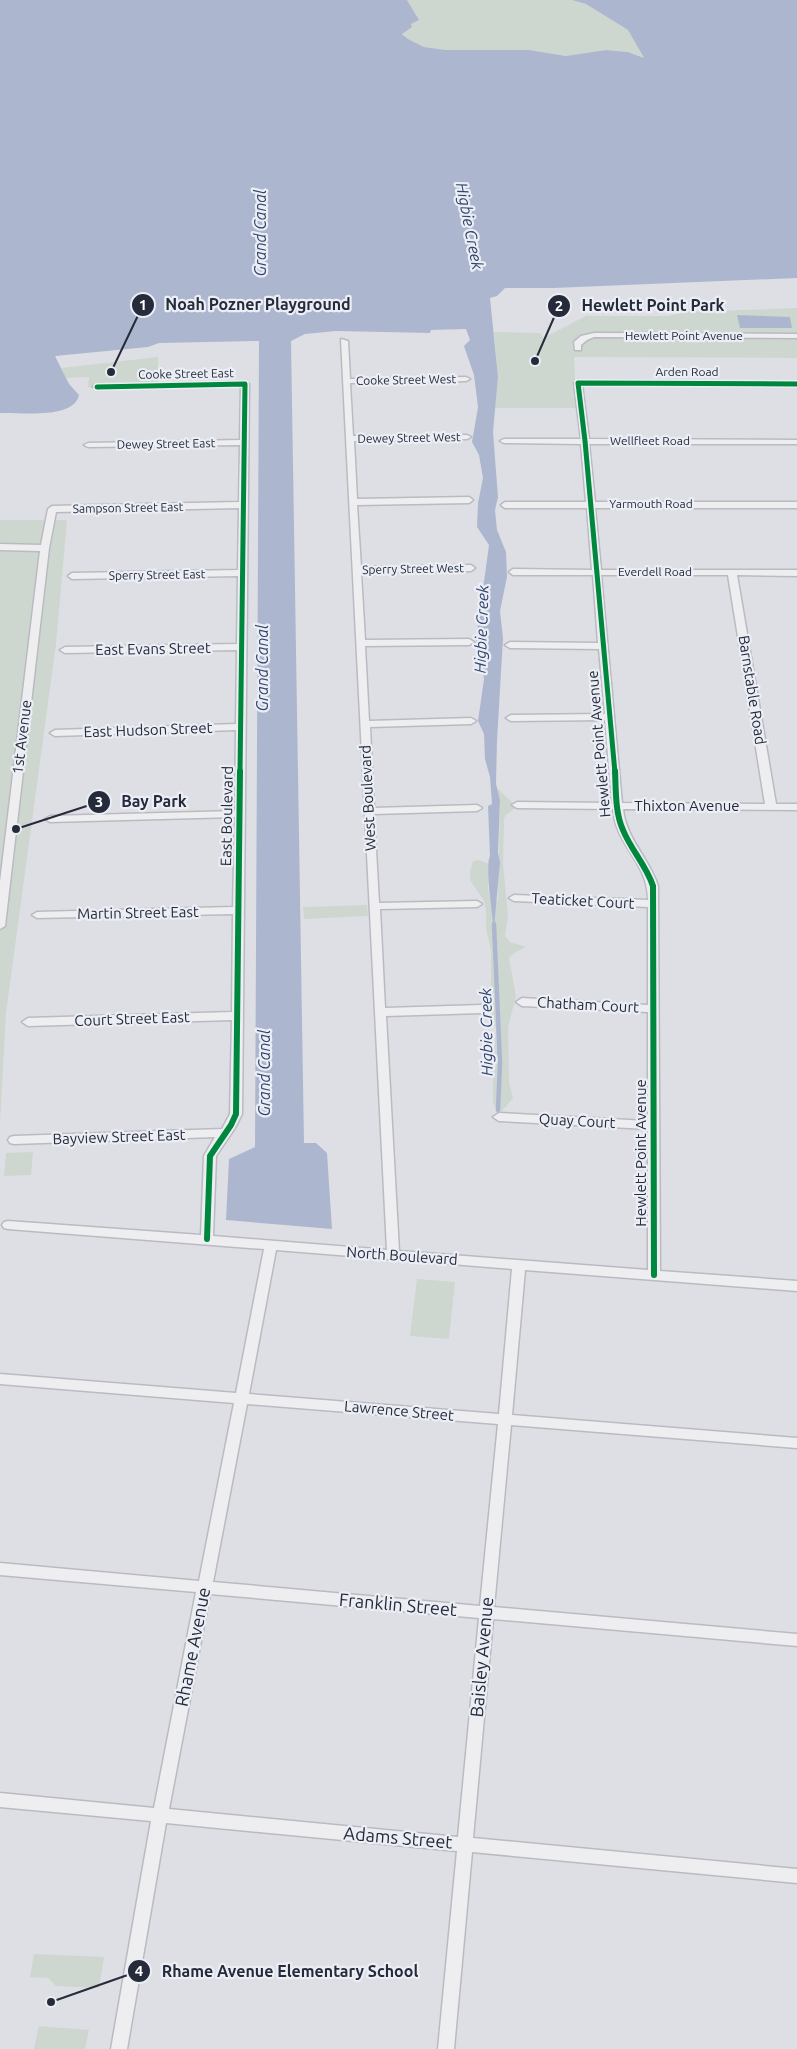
<svg xmlns="http://www.w3.org/2000/svg" width="797" height="2049" font-family="Ubuntu,sans-serif">
	<rect width="100%" height="100%" fill="#dedfe4"/>
	<path fill="#cdd7cf" d="M407,0h165l14,4 42,26 16,28 -16,-6 -22,-2 -40,6 -37,-6h-83l-22,-3 -16,-8 -6,-6 10,-6 -1,-3 8,-4z
		M797,308v50l-223,-1 2,51h-81l3,-31 -4,-45 46,1 3,5 43,-22h82l18,-4z
		M158,357v29l-70,1 1,-10 -23,1 -5,-10z
		M0,520h67l-11,124 -50,369 -6,111z
		M497,788l20,19 -11,8 -2,4 -1,44 5,53 -3,20 5,6 16,5 -12,6 -5,5 7,38 -8,31 1,55 4,16 -11,13 -5,2 -4,-11v-24l3,-12 -2,-12 2,-24 -5,-19v-61l-5,-22v-18l-2,-9 -14,-21v-9l3,-10 6,-1 8,3 2,6 -1,19 3,18 7,-6 2,-100z
		M367,905l1,11 -64,3 -1,-12z
		M33,1152l-2,23 -27,1 2,-23z
		M417,1279l38,3 -6,57 -39,-3z
		M34,1954l70,3 -5,31 -43,-2 -8,-8 -18,-1z
		M39,2026l50,4 -4,19h-51z"/>
	<path fill="#acb7cf" d="M0,0h407l12,20 -8,4 1,3 -10,7 6,5 16,8 22,3h83l37,6 40,-6 22,2 16,6 -16,-28 -42,-26 -14,-4h225v278l-244,10h-48l-8,8 -7,2 8,79 -5,55 5,65 -3,13 2,20 9,22 1,25 -7,34 3,27 -6,103 -1,43 4,16 -2,53 2,9 -6,66c-2,-13 -9,-63 -4,-72l-2,-50 4,-2 -2,-27 -5,-18 -1,-25 -6,-13 6,-42 -4,-30 -5,-2 14,-102 -12,-18 1,-24 5,-25 -4,-23 -7,-13 6,-35 -4,-32 -10,-29 6,-6 -4,-11 -35,1 -1,3 -94,-2 -31,3 -14,7 13,802h12l11,10 5,76 -106,-9 3,-61 26,-12 4,-806 -100,2 -11,4 -93,9 14,28 10,11c-5,25 -59,17 -79,18z
		M737,315l53,2 2,11h-52z"/>
	<g fill="none" stroke-linecap="round" stroke-linejoin="round">
		<path stroke="#acb7cf" stroke-width="4.5" d="M494,924l6,139 -2,47"/>
		<g stroke="#babbc0" stroke-width="3">
			<path id="minor" d="M594,333l203,1v4l-203,-1 -7,3 -6,5v5h-6l-1,-8 7,-6z
				M341,339l7,2 2,38 116,-2 4,2 -4,2 -116,2 3,53 114,-1 4,2 -4,2 -113,2 3,58 112,-2 4,3 -4,3 -112,2 4,62 110,-2 4,3 -4,3 -110,2 4,67 104,-1 5,3 -5,3 -104,1 4,75 102,-3 5,3 -5,3 -101,3 4,81 103,-3 5,3 -5,3 -103,3 5,89 98,-2 5,3 -5,3 -97,2 5,99 97,-3 6,4 -6,4 -96,3 13,235 249,19v-141l-149,-8 -6,-4 6,-4 149,8v-109l-126,-6 -6,-4 6,-4 126,7v-98l-134,-6 -5,-3 5,-3 134,5c0,-39 -32,-53 -35,-91l-96,-1 -5,-3 5,-3 95,1 -7,-83 -94,1 -5,-3 5,-3 94,-1 -6,-65 -89,-1 -5,-3 5,-3 88,1 -5,-68h-80l-4,-3 4,-3 79,1 -5,-62h-82l-4,-3 4,-3h81l-5,-58 -77,-1 -4,-2 4,-2h77l-7,-56 4,-2 219,1v4l-215,-1 7,54 208,1v4h-208l6,58h202v6h-202l6,62h196v6l-60,-1 39,229h21v6l-174,-1c3,30 26,49 35,77l2,385 137,10v10l-272,-21 -13,145 285,23v10l-286,-23 -17,182 303,27v12l-304,-27 -20,219 324,31v14l-325,-31 -18,197h-16l19,-198 -291,-28 -39,226h-16l40,-228 -151,-14v-14l154,15 42,-216 -196,-17v-12l199,18 35,-178 -234,-19v-10l236,19 28,-144 -256,-20 -4,-1 -2,-3 2,-3 4,-1 193,14 3,-79 11,-19 -201,7 -4,-1 -2,-3 2,-3 4,-1 208,-7 8,-15 2,-94 -204,6 -6,-4 6,-4 204,-6 1,-98 -196,4 -5,-3 5,-3 196,-5 2,-90 -185,5 -5,-3 5,-3 185,-5 1,-81 -181,6 -5,-3 5,-3 181,-6 1,-74 -172,3 -5,-3 5,-3 172,-3 1,-68 -166,3 -4,-3 4,-3 166,-3 1,-62 -183,4 -7,36 -44,378 -5,3v-47l40,-331 -40,-1v-6l41,1 7,-36 4,-3 187,-4 1,-57 -152,2 -4,-2 4,-2 152,-3 1,-54 -144,3 -4,-2 1,-2 151,-3 4,2 -7,730 -7,14 -19,28 -3,80 174,14zM601,575h127l37,229 -143,-1zM276,1250l236,19 -13,145 -250,-20zM247,1404l251,20 -18,182 -267,-24zM210,1594l269,24 -21,219 -289,-28z"/>
		</g>
		<use href="#minor" fill="#eeeef1" fill-rule="evenodd"/>
		<g stroke="#ebeef4" stroke-width="8">
			<path id="cycleway-far1" d="M97,387l148,-3 -5,389
				M615,773l-30,-332 -7,-58 219,1"/>
		</g>
		<g stroke="#ebeef4" stroke-width="9">
			<path id="cycleway" d="M615,771c1,19 0,42 8,59 8,20 23,35 30,56l1,389
				M207,1239l3,-83 21,-31 5,-11 4,-343"/>
		</g>
		<use href="#cycleway-far1" stroke="#00873e" stroke-width="5"/>
		<use href="#cycleway" stroke="#00873e" stroke-width="6"/>
	</g>
	<g text-anchor="middle" stroke-width="4.5" stroke-linejoin="round" paint-order="stroke">
		<g font-size="12" fill="#262b3c" stroke="#ebeef4">
			<text x="684" y="340">Hewlett Point Avenue</text>
			<text x="687" y="376">Arden Road</text>
			<text transform="translate(186 374) rotate(-1)" y="4">Cooke Street East</text>
			<text transform="translate(406 380) rotate(-1)" y="4">Cooke Street West</text>
			<text transform="translate(409 438) rotate(-1)" y="4">Dewey Street West</text>
			<text x="650" y="445">Wellfleet Road</text>
			<text transform="translate(166 444) rotate(-1)" y="4">Dewey Street East</text>
			<text x="651" y="508">Yarmouth Road</text>
			<text transform="translate(128 508) rotate(-1)" y="4">Sampson Street East</text>
			<text transform="translate(413 569) rotate(-1)" y="4">Sperry Street West</text>
			<text x="655" y="576">Everdell Road</text>
			<text transform="translate(157 575) rotate(-1)" y="4">Sperry Street East</text>
		</g>
		<g font-size="15" fill="#262b3c" stroke="#ebeef4">
			<text transform="translate(153 649) rotate(-1)" y="5">East Evans Street</text>
			<text transform="translate(752 690) rotate(81)" y="5">Barnstable Road</text>
			<text transform="translate(148 730) rotate(-2)" y="5">East Hudson Street</text>
			<text transform="translate(22 737) rotate(-83)" y="5">1st Avenue</text>
			<text transform="translate(599 744) rotate(-95)" y="5">Hewlett Point Avenue</text>
			<text transform="translate(368 798) rotate(-93)" y="5">West Boulevard</text>
			<text x="687" y="811">Thixton Avenue</text>
			<text transform="translate(227 816) rotate(-89)" y="5">East Boulevard</text>
			<text transform="translate(583 901) rotate(3)" y="5">Teaticket Court</text>
			<text transform="translate(138 913) rotate(-1)" y="5">Martin Street East</text>
			<text transform="translate(588 1005) rotate(3)" y="5">Chatham Court</text>
			<text transform="translate(132 1019) rotate(-2)" y="5">Court Street East</text>
			<text transform="translate(577 1121) rotate(3)" y="5">Quay Court</text>
			<text transform="translate(119 1137) rotate(-2)" y="5">Bayview Street East</text>
			<text transform="translate(641 1153) rotate(-90)" y="5">Hewlett Point Avenue</text>
			<text transform="translate(402 1256) rotate(4)" y="5">North Boulevard</text>
			<text transform="translate(399 1411) rotate(5)" y="5">Lawrence Street</text>
		</g>
		<g font-size="16" font-style="italic" fill="#31436f" stroke="#ebeef4">
			<text transform="translate(470 226) rotate(79)" y="6">Higbie Creek</text>
			<text transform="translate(260 233) rotate(-90)" y="6">Grand Canal</text>
			<text transform="translate(481 629) rotate(-88)" y="6">Higbie Creek</text>
			<text transform="translate(262 668) rotate(-90)" y="6">Grand Canal</text>
			<text transform="translate(486 1032) rotate(-91)" y="6">Higbie Creek</text>
			<text transform="translate(264 1073) rotate(-90)" y="6">Grand Canal</text>
		</g>
		<g font-size="18" fill="#262b3c" stroke="#ebeef4">
			<text transform="translate(398 1605) rotate(5)" y="6">Franklin Street</text>
			<text transform="translate(193 1647) rotate(-79)" y="6">Rhame Avenue</text>
			<text transform="translate(482 1657) rotate(-85)" y="6">Baisley Avenue</text>
			<text transform="translate(398 1838) rotate(5)" y="6">Adams Street</text>
		</g>
	</g>
	<path fill="none" stroke="#262b3c" stroke-width="2" d="M111 372L143 305M535 361L559 306M16 829L99 802M51 2002L139 1971"/>
	<g fill="#262b3c" stroke="#ebeef4" stroke-width="2">
		<circle cx="111" cy="372" r="5"/>
		<circle cx="535" cy="361" r="5"/>
		<circle cx="16" cy="829" r="5"/>
		<circle cx="51" cy="2002" r="5"/>
		<circle cx="143" cy="305" r="12"/>
		<circle cx="559" cy="306" r="12"/>
		<circle cx="99" cy="802" r="12"/>
		<circle cx="139" cy="1971" r="12"/>
	</g>
	<g font-size="15" text-anchor="middle" font-weight="bold" fill="#fff">
		<text x="143" y="310">1</text>
		<text x="559" y="311">2</text>
		<text x="99" y="807">3</text>
		<text x="139" y="1976">4</text>
	</g>
	<g font-size="16" text-anchor="middle" font-weight="bold" fill="#262b3c" stroke="#ebeef4" stroke-width="4.5" stroke-linejoin="round" paint-order="stroke">
		<text x="258" y="310">Noah Pozner Playground</text>
		<text x="653" y="311">Hewlett Point Park</text>
		<text x="154" y="807">Bay Park</text>
		<text x="290" y="1977">Rhame Avenue Elementary School</text>
	</g>
</svg>
